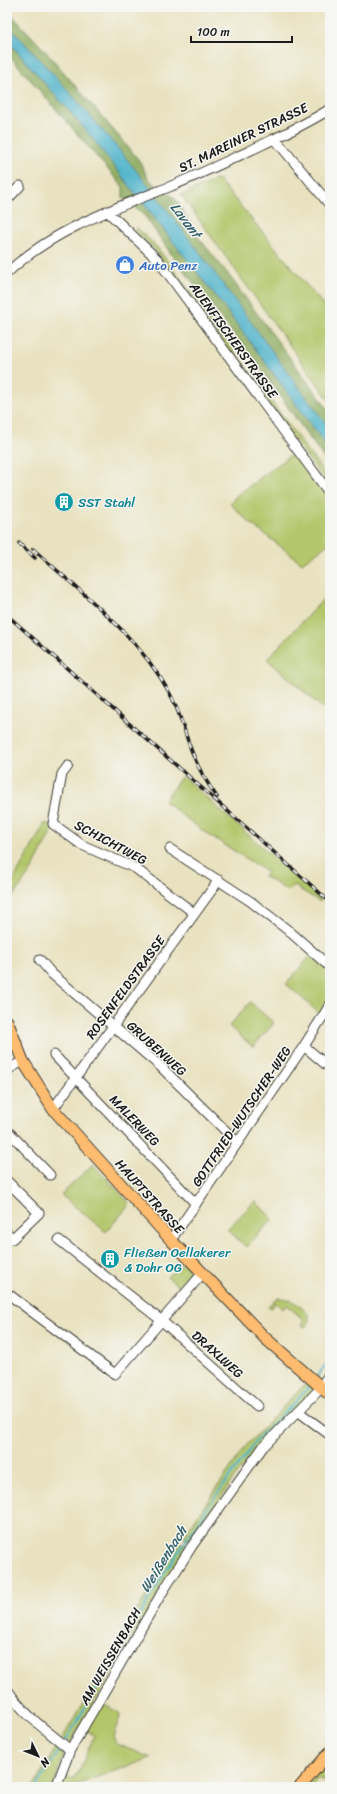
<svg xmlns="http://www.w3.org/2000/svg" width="337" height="1794" font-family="Sriracha,sans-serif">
	<rect width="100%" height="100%" fill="#f6f6f2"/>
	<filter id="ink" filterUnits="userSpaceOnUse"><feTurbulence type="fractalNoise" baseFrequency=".025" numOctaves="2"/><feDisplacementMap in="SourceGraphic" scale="8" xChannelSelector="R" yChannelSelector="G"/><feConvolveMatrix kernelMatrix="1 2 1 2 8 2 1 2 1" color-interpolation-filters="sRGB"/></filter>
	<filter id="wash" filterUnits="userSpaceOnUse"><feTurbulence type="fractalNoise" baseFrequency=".012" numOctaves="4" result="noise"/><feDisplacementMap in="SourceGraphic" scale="16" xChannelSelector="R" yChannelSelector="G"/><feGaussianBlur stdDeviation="0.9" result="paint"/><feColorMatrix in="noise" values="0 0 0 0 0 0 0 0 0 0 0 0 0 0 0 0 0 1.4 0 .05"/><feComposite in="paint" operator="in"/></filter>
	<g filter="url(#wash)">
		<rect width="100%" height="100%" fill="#e9e2c0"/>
		<path fill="#b3c66a" stroke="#687143" d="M218,179l112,134v88l-149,-206z
			M137,228l20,19 173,234v7l-176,-239 -20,-19z
			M295,452l35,48v43l-28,20 -52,-40 -20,-19 6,-8z
			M330,592v118l-3,2 -60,-53z
			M182,776l140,124 -2,2 -27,-17 -5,6 -21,-13 -3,-2 3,-4 -64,-41 -39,-30z
			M45,823l9,4 -22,43 -21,29 -4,-7z
			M312,954l18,16v29l-9,16 -35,-31z
			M250,1002l24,21 -21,24 -24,-21z
			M93,1164l37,40 -24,28 -45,-37z
			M255,1201l18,18 -27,28 -19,-18z
			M183,1263l6,6 -1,15 -5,5 -16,-12z
			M278,1298c15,0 21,7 31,17v7l-2,4 -3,1 -2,-3 2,-4 -17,-15 -4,4 -8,-6 -4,5 -3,-2z
			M306,1383l8,7 -55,57 -23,28 -41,61 -4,5 -8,-4 62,-90z
			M180,1542l7,4 -117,197 -8,-4 103,-176z
			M105,1700v5l16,9 -8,23 4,7 34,14 -81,29h-10l3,-12 11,4 2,-5h2l16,-38 -9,-7z
			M58,1744l7,7 -12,36h-20z
			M330,1756v28l-12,-6 -7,9h-6z"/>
		<path fill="#8eab5e" stroke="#55643d" d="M7,10l43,46 89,104 10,20 26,18 23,39 27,33 105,142v17l-193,-256 -85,-100 -45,-49z
			M7,40l79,90 142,182 102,138v17l-64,-91 -95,-122 -26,-38 -22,-18v-11l-116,-134z"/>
		<path fill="#4ab1c9" stroke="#336672" d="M7,24c45,49 90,98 132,150 66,83 127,170 191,255v21l-102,-138 -142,-182 -79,-90z"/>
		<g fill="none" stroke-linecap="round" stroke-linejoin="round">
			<path stroke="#4ab1c9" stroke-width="2" d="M316,1378l14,-19
				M65,1742l100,-170 47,-71 48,-65 37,-36 15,-17
				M36,1787l26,-41"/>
		</g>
	</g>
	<g filter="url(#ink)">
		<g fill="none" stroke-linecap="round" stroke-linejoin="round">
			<g stroke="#3b3a35" stroke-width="11">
				<path id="minor" d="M275,139l55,66
					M7,200l13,-14
					M107,211l51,49 172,234
					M7,273c45,-43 106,-64 162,-86 27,-11 54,-24 80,-36 27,-13 56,-26 81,-42
					M68,766l-6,8 -9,50 29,21 53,23 59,45
					M170,849l80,52 39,30 41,36
					M40,960l12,14 108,92 77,76
					M304,1046l26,22
					M54,1055l142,149
					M7,1070l16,-9
					M53,1109l166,-229
					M7,1130l43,45
					M7,1181l32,32 -27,26 -5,-6
					M59,1240l103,81 95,85
					M171,1240l133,-194 26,-41
					M7,1293l108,81 88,-101
					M299,1412l31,23
					M7,1689c18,28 39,40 63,61
					M56,1787l14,-37 90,-154 32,-50 71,-99 55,-56 12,-18"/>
			</g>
			<g stroke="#3b3a35" stroke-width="13">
				<path id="major" d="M7,1021l16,40 30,48 118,131 94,98 65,57
					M300,1787l30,-35"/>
			</g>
			<use href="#minor" stroke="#fff" stroke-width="9"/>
			<use href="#major" stroke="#fdbc6f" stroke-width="11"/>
			<g stroke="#1c1c1c" stroke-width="3.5">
				<path id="rail" d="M19,543l16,15
					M33,549c48,44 104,85 136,143 11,19 15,40 23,60 6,16 15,31 25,45
					M7,615l323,287"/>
			</g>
			<use href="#rail" stroke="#f6f6f2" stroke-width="2" stroke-dasharray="6" stroke-linecap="butt"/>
		</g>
	</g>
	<defs>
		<g id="shop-disc" transform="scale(1)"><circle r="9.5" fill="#3f7fe0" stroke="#f6f6f2"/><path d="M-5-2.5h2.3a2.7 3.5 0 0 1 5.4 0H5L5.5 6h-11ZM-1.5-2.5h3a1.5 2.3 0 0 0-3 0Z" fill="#fff"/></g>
		<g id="building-disc" transform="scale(1)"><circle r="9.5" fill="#0f9aa8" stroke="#f6f6f2"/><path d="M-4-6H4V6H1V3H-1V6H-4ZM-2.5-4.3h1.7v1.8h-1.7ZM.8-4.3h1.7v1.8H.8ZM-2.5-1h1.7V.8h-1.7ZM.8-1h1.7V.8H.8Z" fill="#fff"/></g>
	</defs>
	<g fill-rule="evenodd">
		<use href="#shop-disc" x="125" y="265"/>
		<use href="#building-disc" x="64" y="502"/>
		<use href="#building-disc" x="110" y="1259"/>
	</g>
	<g text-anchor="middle" stroke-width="3" stroke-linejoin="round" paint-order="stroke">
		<g font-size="13" fill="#1c1c1c" stroke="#f6f6f2">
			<text transform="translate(243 137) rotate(-26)" y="5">ST. MAREINER STRASSE</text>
			<text transform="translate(234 340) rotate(54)" y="5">AUENFISCHERSTRASSE</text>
			<text transform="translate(111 842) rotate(28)" y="5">SCHICHTWEG</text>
			<text transform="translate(125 987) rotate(-54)" y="5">ROSENFELDSTRASSE</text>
			<text transform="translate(157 1048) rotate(42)" y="5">GRUBENWEG</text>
			<text transform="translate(241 1116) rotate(-56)" y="5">GOTTFRIED-WUTSCHER-WEG</text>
			<text transform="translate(135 1120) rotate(46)" y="5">MALERWEG</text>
			<text transform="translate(150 1196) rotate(48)" y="5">HAUPTSTRASSE</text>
			<text transform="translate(218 1354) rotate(42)" y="5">DRAXLWEG</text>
			<text transform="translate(110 1656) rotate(-60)" y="5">AM WEISSENBACH</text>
		</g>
		<g font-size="13" fill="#366cbe" stroke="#f6f6f2" text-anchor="start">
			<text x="139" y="270">Auto Penz</text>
		</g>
		<g font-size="13" fill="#0d838f" stroke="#f6f6f2" text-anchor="start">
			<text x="78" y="507">SST Stahl</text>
			<text x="124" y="1257">Fließen Oellakerer<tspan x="124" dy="15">&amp; Dohr OG</tspan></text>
		</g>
		<g font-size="14" font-style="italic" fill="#315f6a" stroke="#f6f6f2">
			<text transform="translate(186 220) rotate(52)" y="5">Lavant</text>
			<text transform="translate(163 1559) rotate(-58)" y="5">Weißenbach</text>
		</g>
	</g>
	<rect width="337" height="1794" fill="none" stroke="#f6f6f2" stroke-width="24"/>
	<g transform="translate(38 1756) rotate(133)" stroke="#f6f6f2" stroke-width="3" paint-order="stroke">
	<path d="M0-3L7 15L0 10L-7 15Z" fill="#1c1c1c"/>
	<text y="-6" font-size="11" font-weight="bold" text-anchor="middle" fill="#1c1c1c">N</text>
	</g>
	<path d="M191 36v6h101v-6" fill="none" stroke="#1c1c1c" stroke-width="2"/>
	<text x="197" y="36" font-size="12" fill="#1c1c1c" stroke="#f6f6f2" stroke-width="3" paint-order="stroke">100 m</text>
</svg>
